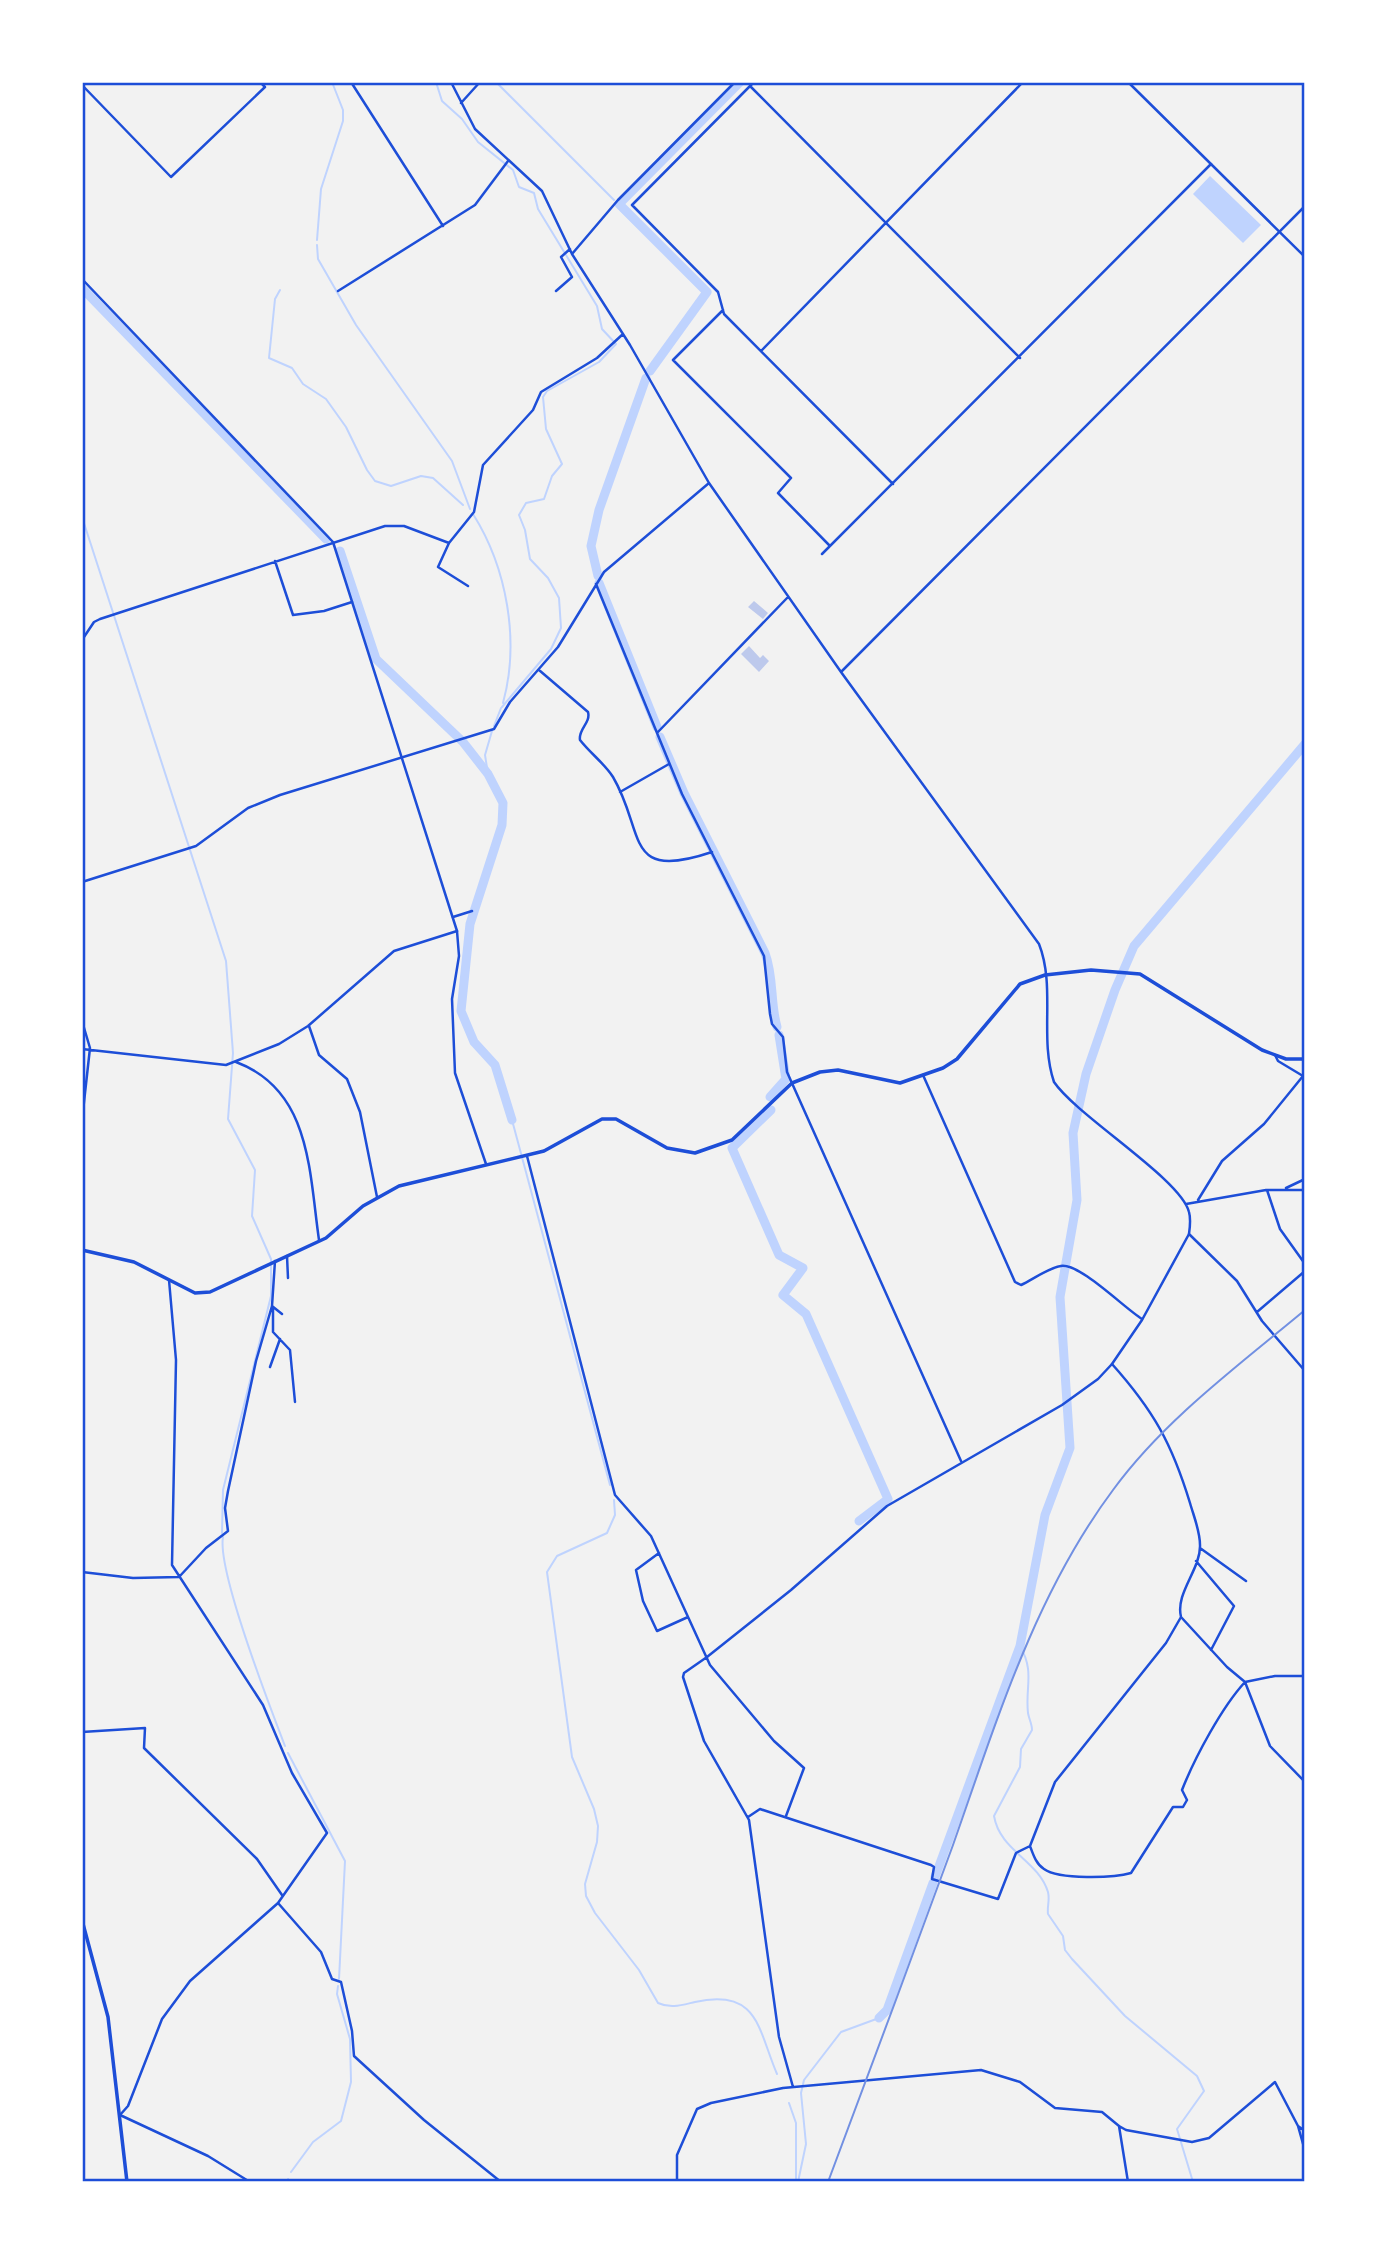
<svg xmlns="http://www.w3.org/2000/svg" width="1387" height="2264" font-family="'Fira Sans Condensed',sans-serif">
	<rect width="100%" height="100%" fill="#f2f2f2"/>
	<path fill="#bfd3fe" d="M1210,176l51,49 -18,18 -50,-49z"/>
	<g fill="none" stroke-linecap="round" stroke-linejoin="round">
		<path stroke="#bfd3fe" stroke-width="2" d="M436,82l6,19 20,18 16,23 35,28 6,17 15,6 4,16 59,97 5,23 14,15 -17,18 -52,29 -4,6 3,32 16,35 -10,12 -8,23 -18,4 -7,12 6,15 5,29 18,19 11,20 2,30 -10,21 -49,58
			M496,82l118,118
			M317,240l4,-51 22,-68v-11l-11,-28
			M317,245l1,14 38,66 96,136 18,48
			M280,290l-5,9 -6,59 23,10 11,16 23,15 20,28 21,43 8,11 16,5 30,-10 12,2 30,27
			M473,514c34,54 47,127 30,189
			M82,517l144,444 7,92 -5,66 27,51 -3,46 19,43v37l-48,194 -1,43
			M494,726l7,-18
			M488,774l-3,-19 7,-24
			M512,1120l98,365
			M614,1500l1,15 -8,18 -50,23 -10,16 25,185 22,52 4,17 -1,16 -12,42 1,12 9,17 44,57 19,33c13,6 24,2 37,-1 64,-14 63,28 82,72
			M223,1537c-6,34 47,170 62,209
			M1020,1646c15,26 5,41 8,67 1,6 4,11 4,17l-11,19 -1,18 -26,49c6,35 44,44 54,76 2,8 -1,14 0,22l15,22 2,14 7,9 53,57 72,60 7,15 -27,38 16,53
			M288,1753l57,108 -6,118
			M789,2103l7,20v59
			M291,2172l22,-30 28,-21 10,-39 -1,-43 -13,-45 1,-8
			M287,2182l1,-3
			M798,2182l8,-38 -5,-51 3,-13 37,-48 38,-14"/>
		<path stroke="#bfd3fe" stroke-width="9" d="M82,288l244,251
			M650,371l57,-79 -88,-88 121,-122
			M340,551l36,108 87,83 25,32 15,29 -1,22 -32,99 -9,87 13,31 21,23 17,55
			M598,576l-7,-30 8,-36 47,-132
			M599,583l58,144
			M660,737l24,56 81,160c9,24 5,49 12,74
			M770,1097l16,-18 -7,-44
			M771,1110l-39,38 47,107 24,13 -20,27 23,19 82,185 -29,22
			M935,1877l85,-231 25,-131 25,-67 -10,-151 17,-97 -4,-67 13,-59 29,-84 19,-44 171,-202
			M879,2018l8,-8 46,-127"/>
	</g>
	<path fill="#bdc9ec" d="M754,601l14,12 -5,6 -15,-12z
		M749,646l11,12 3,-3 6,6 -10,11 -18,-18z"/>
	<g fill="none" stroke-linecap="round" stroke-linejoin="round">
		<path stroke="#1d4ed8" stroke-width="2.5" d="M351,82l92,144
			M451,82l24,47 67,62 30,63 58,91 79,138 132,189 198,272c17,43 0,94 15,138 23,34 127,97 135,130 2,7 1,15 0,22l48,47 25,40 43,50
			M754,82l-122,123 86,87 6,22 169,170
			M82,85l89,92 94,-90 -5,-5
			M751,87l269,271
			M461,103l19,-21
			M572,254l46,-54 117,-118
			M338,291l137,-86 33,-44
			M556,291l16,-14 -11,-20 9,-8
			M723,310l-50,50 118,118 -13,15 52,53
			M761,351l262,-269
			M449,543l-11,24 30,19
			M822,554l389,-390
			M275,561l18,54 31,-4 28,-9
			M596,584l86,210 82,162 6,58 2,10 11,13 4,35 174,389
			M82,640l12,-18 6,-3 285,-93h19l45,17 25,-31 9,-47 50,-55 8,-18 56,-34 26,-24
			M539,670l49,42c3,11 -10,17 -8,28 10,13 25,24 33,37 33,56 10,105 99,75
			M841,672l464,-466
			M657,733l131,-136
			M620,792l49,-28
			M82,882l114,-36 52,-38 32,-13 214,-66 16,-27 48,-55 46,-75 105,-89
			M453,917l19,-6
			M82,1021l8,27 -8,72
			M309,1026l10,29 28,24 13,33 17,85
			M82,1049l144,16 53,-21 29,-18 86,-75 63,-20
			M236,1062c75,28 73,109 83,178
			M923,1075l92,207 6,3c11,-5 27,-17 40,-19 19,-3 63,42 81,53
			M527,1156l88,339 36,41 59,129 64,76 30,27 -18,48
			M1286,1188l19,-9
			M1267,1190l13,39 25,35
			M1198,1200l24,-39 42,-37 39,-48 -25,-15 -3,-6
			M1186,1204l80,-14h39
			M287,1256l1,22
			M169,1280l7,80 -4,205 91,140 29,68 35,60 -49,70 -88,78 -28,38 -34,87 -8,9 88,41 42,26
			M272,1306l10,8
			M273,1309v23l17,18 5,52
			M1257,1312l48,-41
			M1112,1364c42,47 60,80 78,139 4,14 10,28 10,42 1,24 -25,48 -19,72l46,50 18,15 30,-6h30
			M270,1367l10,-28
			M1200,1548l46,33
			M659,1553l-23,17 7,31 14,30 31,-14
			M1196,1561l38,45 -23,44
			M82,1572l51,6 46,-1 27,-29 22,-17 -3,-23 3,-17 28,-130 16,-55 3,-45
			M707,1657l-23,16 -1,4 21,64 45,79 30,217 14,50
			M82,1732l63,-4 -1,20 113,111 25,36
			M748,1817l12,-8 171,56 3,2 -2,12 66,20 18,-46 14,-7 25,-64 111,-139 15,-26
			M1030,1846c3,8 6,18 14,23 15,11 70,9 87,4l42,-66h10l4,-7 -5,-10c13,-33 40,-83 63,-108l25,64 35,36
			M278,1903l43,49 11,27 9,3 11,49 2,25 70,64 77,62
			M1298,2126l7,5
			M677,2182v-27l20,-46 14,-6 72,-15 198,-18 39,12 35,26 47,4 17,14
			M1128,2182l-9,-56 7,4 66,12 17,-4 66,-56 23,44 7,25"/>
		<path stroke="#1d4ed8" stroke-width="2.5" d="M1128,82l177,175
			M82,279l251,263 124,389 2,25 -7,43 3,74 31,91
			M707,1657l84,-67 96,-84 175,-101 36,-26 14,-15 30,-44 47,-86"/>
		<path stroke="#1d4ed8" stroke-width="3.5" d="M82,1250l52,12 61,31 15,-1 116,-54 37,-32 36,-20 145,-35 58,-32h14l51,29 28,5 37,-13 60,-57 28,-11 18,-2 62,13 43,-15 14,-9 63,-75 25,-9 46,-5 49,4 122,76 24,9h19"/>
		<path stroke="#1d4ed8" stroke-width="3.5" d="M82,1920l26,97 19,165"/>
		<path stroke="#7290e2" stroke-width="2" d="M828,2182c42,-113 84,-224 125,-337 43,-122 81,-249 160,-355 51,-70 126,-125 192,-180"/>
	</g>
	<rect width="1387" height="2264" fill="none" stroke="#ffffff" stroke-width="168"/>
	<rect x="84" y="84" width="1219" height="2096" fill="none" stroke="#1d4ed8" stroke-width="2.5"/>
</svg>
